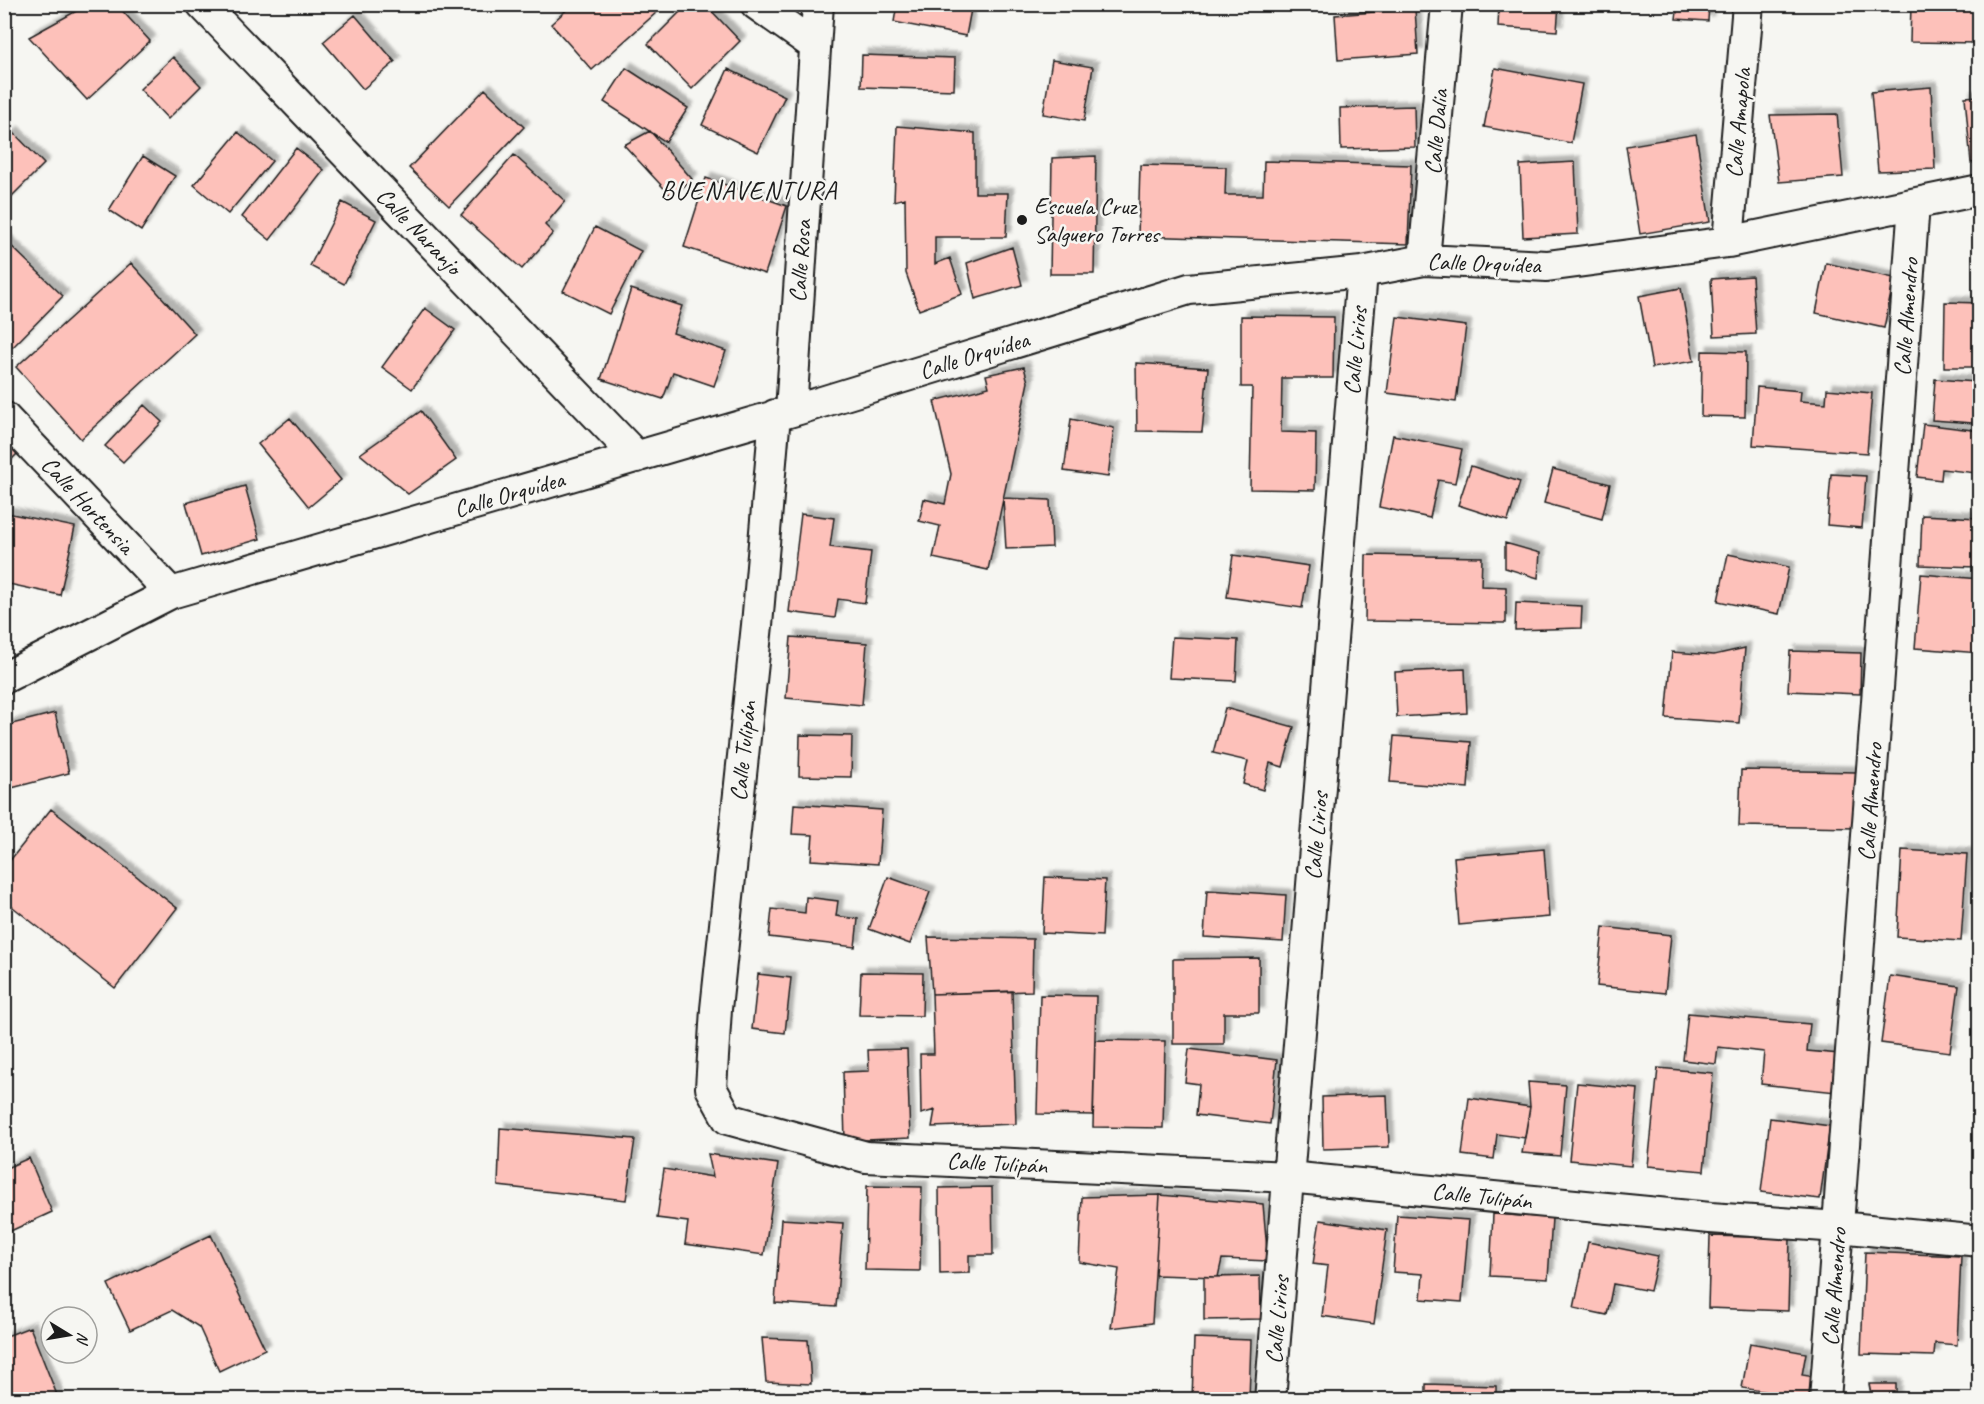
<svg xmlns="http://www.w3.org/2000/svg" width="1984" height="1404" font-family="Caveat,sans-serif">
	<defs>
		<filter id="shadow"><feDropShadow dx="5.5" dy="-5.5" stdDeviation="1.5" flood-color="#0004"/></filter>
	</defs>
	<rect width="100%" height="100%" fill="#f6f6f2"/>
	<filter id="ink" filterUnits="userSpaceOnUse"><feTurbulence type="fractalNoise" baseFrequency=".0167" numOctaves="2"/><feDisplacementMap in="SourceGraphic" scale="12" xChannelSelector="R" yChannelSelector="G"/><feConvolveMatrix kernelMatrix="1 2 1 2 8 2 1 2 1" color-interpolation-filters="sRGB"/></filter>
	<g filter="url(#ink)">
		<path fill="#fdc1ba" stroke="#1c1c1c" stroke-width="1.5" filter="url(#shadow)" d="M89,4h27l34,37 -63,59 -58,-63z
			M573,4h93l-74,66 -41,-46z
			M688,4h17l35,37 -48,48 -44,-45z
			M897,4h75l-6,32 -72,-14z
			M1499,4h60l-2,27 -59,-4z
			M1678,4h31l-1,17 -32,-2z
			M1911,4h69v39l-70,-1z
			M1415,9l3,45 -80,6 -3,-45z
			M355,15l40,47 -32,27 -40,-47z
			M862,55l93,3 -1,32 -93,-3z
			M173,57l28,29 -33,33 -28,-30z
			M1052,60l41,7 -9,54 -41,-7z
			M626,68l62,40 -22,34 -62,-40z
			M1495,68l87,16 -11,59 -87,-16z
			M728,69l57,27 -27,56 -56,-27z
			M1931,87l4,82 -57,2 -7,-79z
			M485,89l39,38 -75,79 -40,-38z
			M1980,96v66l-9,1 -6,-66z
			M1414,106l1,41 -74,2 -1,-41z
			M1837,114l6,63 -64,5 -9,-67z
			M897,126l78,7v60h33l-2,44h-71v27l15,-6 12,36 -43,16 -13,-37 -1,-75 -11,3z
			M650,131l42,48 -20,18 -48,-52z
			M13,132l31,32 -40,40v-63z
			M238,132l34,29 -44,53 -34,-29z
			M1696,134l14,88 -70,12 -14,-88z
			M296,148l28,22 -54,70 -28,-23z
			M514,155l51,46 -20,24 8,8 -31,36 -61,-54z
			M143,156l32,20 -34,55 -32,-21z
			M1096,156l-2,118h-44l2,-116z
			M1264,161l147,4 -3,79 -270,-8 2,-71 86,2 -1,28h38z
			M1575,162l3,72 -55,3 -3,-72z
			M706,178l81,28 -22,68 -81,-27z
			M342,202l34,18 -32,64 -34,-18z
			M595,227l46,24 -32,63 -46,-23z
			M4,239l59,57 -50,51 -9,-9z
			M1012,247l10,38 -47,14 -8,-36z
			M131,263l64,71 -114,105 -65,-72z
			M1826,263l68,15 -10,50 -68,-15z
			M1752,276l4,58 -42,2 -3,-57z
			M1681,288l13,73 -42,7 -13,-72z
			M631,289l51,17 -9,27 53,18 -12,35 -41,-14 -10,27 -62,-20z
			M1945,302l35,1v64h-36z
			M425,308l30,22 -43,59 -30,-22z
			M1241,316l93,1 -1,61h-51l-1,54 35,1 -1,57 -65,-1 2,-102h-11z
			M1397,317l69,9 -10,76 -69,-9z
			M1702,351l44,1 -1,65 -44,-1z
			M1136,363l72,5 -6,64 -65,-1z
			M1024,367l4,15 -40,188 -55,-12 7,-32 -21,-5 5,-22 21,5 6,-30 -17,-73 55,-14 -3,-12z
			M1935,379l41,3 -3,41 -41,-3z
			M1757,387l44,4 -1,10 26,2 1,-14 45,4 -5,60 -114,-8z
			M144,405l18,17 -39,40 -18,-16z
			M421,411l35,49 -48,34 -48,-40z
			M290,418l51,62 -32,27 -51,-63z
			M1071,419l43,9 -6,49 -44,-6z
			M1923,424l57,7 -4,42 -34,-4 -1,11 -24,-3z
			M1393,435l69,14 -7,34 -17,-3 -8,38 -51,-11z
			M5,438l14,14 -15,15z
			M1471,466l49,16 -12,39 -50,-16z
			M1553,469l57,15 -8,35 -58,-16z
			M1831,474l35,2 -4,52 -35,-3z
			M245,486l15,53 -59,17 -15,-53z
			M1003,498l47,2 2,47 -46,2z
			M7,513l68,14 -15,68 -56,-12v-59z
			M801,514l33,4 -4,29 41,5 -6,51 -27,-4 -3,19 -46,-6z
			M1922,515l56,3 -2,49 -56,-2z
			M1505,543l35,10 -2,25 -33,-10z
			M1728,554l61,13 -10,47 -61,-13z
			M1233,555l76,11 -7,42 -75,-11z
			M1366,555l116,2 -1,29 25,1v36l-141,-2z
			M1921,574l59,5v74l-65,-5z
			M1516,603l66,3 -1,22 -66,2z
			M791,637l76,6 -5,62 -76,-7z
			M1172,637l66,3 -2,41 -67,-3z
			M1745,648l-6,75 -73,-5 6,-66 42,3z
			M1790,651l71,2 -1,41 -72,-3z
			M1465,669l2,44 -70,4 -2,-45z
			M1225,708l69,19 -11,40 -13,-4 -7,27 -20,-6 5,-23 -35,-8z
			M55,713l14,60 -65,17v-64z
			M800,735l52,1 -1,41 -52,-1z
			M1394,736l77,6 -3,46 -78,-6z
			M1980,761v27h-7v-26z
			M1741,770l116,2 -1,56 -117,-2z
			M794,804l88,6 -4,54 -67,-4 2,-25 -21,-1z
			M51,809l126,99 -62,80 -111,-88v-32z
			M1544,849l5,68 -90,8 -5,-68z
			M1902,850l65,4 -6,87 -64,-4z
			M888,877l42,15 -20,52 -41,-15z
			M1045,877l60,3 -3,56 -60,-3z
			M1207,890l79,5 -3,47 -79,-5z
			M806,897l32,4 -2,15 22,3 -3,28 -86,-10 3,-28 33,4z
			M1603,927l68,8 -6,58 -68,-7z
			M928,937l105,2 -1,52 -100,3z
			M1259,958v55h-35v31h-51v-85z
			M861,972l62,1 -1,43 -63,-1z
			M758,974l33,4 -6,55 -33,-4z
			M1890,976l69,10 -9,66 -69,-9z
			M1012,991l4,133 -84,3 3,-17 -14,4 -1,-60h14l-2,-60z
			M1040,995l56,1 -3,119 -56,-1z
			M1688,1013l122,11 -3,27 33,3 -4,38 -75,-8 3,-32 -46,-5 -2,17 -33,-4z
			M1095,1040l70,1 -2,87 -70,-1z
			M907,1049l3,89 -65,3 -2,-69 26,-1 -1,-21z
			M1189,1049l88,11 -7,64 -74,-9 3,-31 -14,-2z
			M1658,1068l55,5 -9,98 -56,-5z
			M1528,1082l38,3 -6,71 -38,-3 8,-46z
			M1577,1083l61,6 -7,77 -62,-6z
			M1387,1095l2,52 -66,2 -1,-52z
			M1469,1098l61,9 -5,31 -28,-4 -3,25 -32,-4z
			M1770,1118l60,8 -10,73 -59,-7z
			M500,1128l135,11 -9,61 -128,-14z
			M708,1154l70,10 -14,91 -79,-11 3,-22 -31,-4 7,-49 49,8z
			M29,1158l23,54 -48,22v-65z
			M867,1186l55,1 -2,84 -55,-1z
			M992,1187l1,68h-24v18l-29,1 -1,-86z
			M1160,1195l-8,128 -41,5 8,-59 -40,-7 3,-65z
			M1160,1195l103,9 5,57 -46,-2 -4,18 -63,-2z
			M1493,1214l59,4 -4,61 -58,-3z
			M1397,1215l72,5 -7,82 -41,-3 2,-25 -30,-2z
			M781,1219l62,4 -7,84 -61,-4z
			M1320,1220l67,10 -13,94 -52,-8 6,-50 -15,-2z
			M211,1235l54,114 -46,22 -20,-44 -27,-17 -42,20 -22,-46z
			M1710,1236l80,2 -2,73 -80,-3z
			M1588,1242l70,14 -8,35 -37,-7 -6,31 -33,-7z
			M1865,1252l96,4 -4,89 -22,-2 -1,13 -73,-2z
			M1260,1276l1,43 -57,1v-43z
			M30,1327l29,73h-55v-63z
			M762,1338l46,2 3,44 -45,-2z
			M1194,1338l57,2 -2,60h-57z
			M1750,1343l56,10 -4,22 13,2 -4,22 -69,-11z
			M1426,1384l70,2v14h-70z
			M1869,1384h27v16h-24z"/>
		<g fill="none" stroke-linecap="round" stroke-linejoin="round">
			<g stroke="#1c1c1c" stroke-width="34">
				<path id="street" d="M202,4l435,453
					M756,4l58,41
					M1728,242l20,-238
					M1424,260l23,-256
					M791,411l27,-407
					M775,415l-18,210 -41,384 -5,79 17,31 138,38 422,20 422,41 129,9 141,14
					M4,417l167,176
					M4,678l167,-85 628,-184 390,-120 173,-17 62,-12 123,6 181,-24 252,-52
					M1270,1400l92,-1128
					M1825,1400l89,-1196"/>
			</g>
			<use href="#street" stroke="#f6f6f2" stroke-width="30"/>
		</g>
	</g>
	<circle fill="#1c1c1c" stroke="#f6f6f2" stroke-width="2" cx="1022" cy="220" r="6"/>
	<g text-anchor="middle" stroke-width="5" stroke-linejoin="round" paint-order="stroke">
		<g font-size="24" fill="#1c1c1c" stroke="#f6f6f2">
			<text transform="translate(1738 123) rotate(-85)" y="8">Calle Amapola</text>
			<text transform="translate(1436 132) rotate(-85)" y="8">Calle Dalia</text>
			<text transform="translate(419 231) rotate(46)" y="8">Calle Naranjo</text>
			<text transform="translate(800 261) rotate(-86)" y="8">Calle Rosa</text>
			<text transform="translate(1484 263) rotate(2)" y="8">Calle Orquídea</text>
			<text transform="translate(1906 317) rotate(-86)" y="8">Calle Almendro</text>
			<text transform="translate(1355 351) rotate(-85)" y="8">Calle Lirios</text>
			<text transform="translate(974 355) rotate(-17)" y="8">Calle Orquídea</text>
			<text transform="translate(509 494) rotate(-16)" y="8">Calle Orquídea</text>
			<text transform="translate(88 505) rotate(47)" y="8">Calle Hortensia</text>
			<text transform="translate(743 751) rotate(-84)" y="8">Calle Tulipán</text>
			<text transform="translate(1870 802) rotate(-86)" y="8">Calle Almendro</text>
			<text transform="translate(1316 836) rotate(-85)" y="8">Calle Lirios</text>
			<text transform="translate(997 1163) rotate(3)" y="8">Calle Tulipán</text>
			<text transform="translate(1482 1196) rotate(6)" y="8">Calle Tulipán</text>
			<text transform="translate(1834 1287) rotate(-86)" y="8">Calle Almendro</text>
			<text transform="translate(1277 1320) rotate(-85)" y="8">Calle Lirios</text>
		</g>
		<g font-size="24" fill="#1c1c1c" stroke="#f6f6f2" text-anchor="start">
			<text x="1034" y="214">Escuela Cruz<tspan x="1034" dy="28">Salguero Torres</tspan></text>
		</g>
		<g font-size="26" letter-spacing="1.5" fill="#1c1c1c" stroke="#f6f6f2">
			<text x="749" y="199">BUENAVENTURA</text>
		</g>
	</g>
	<rect width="1984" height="1404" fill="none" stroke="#f6f6f2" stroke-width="24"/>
	<rect x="12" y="12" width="1960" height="1380" fill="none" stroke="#1c1c1c" stroke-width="2" filter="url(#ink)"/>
	<g transform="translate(69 1335) rotate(101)"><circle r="28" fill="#f6f6f2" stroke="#9f9f9c" stroke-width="1.5"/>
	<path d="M0-4.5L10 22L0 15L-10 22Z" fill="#1c1c1c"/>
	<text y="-9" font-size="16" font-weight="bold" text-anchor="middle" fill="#1c1c1c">N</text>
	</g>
</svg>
